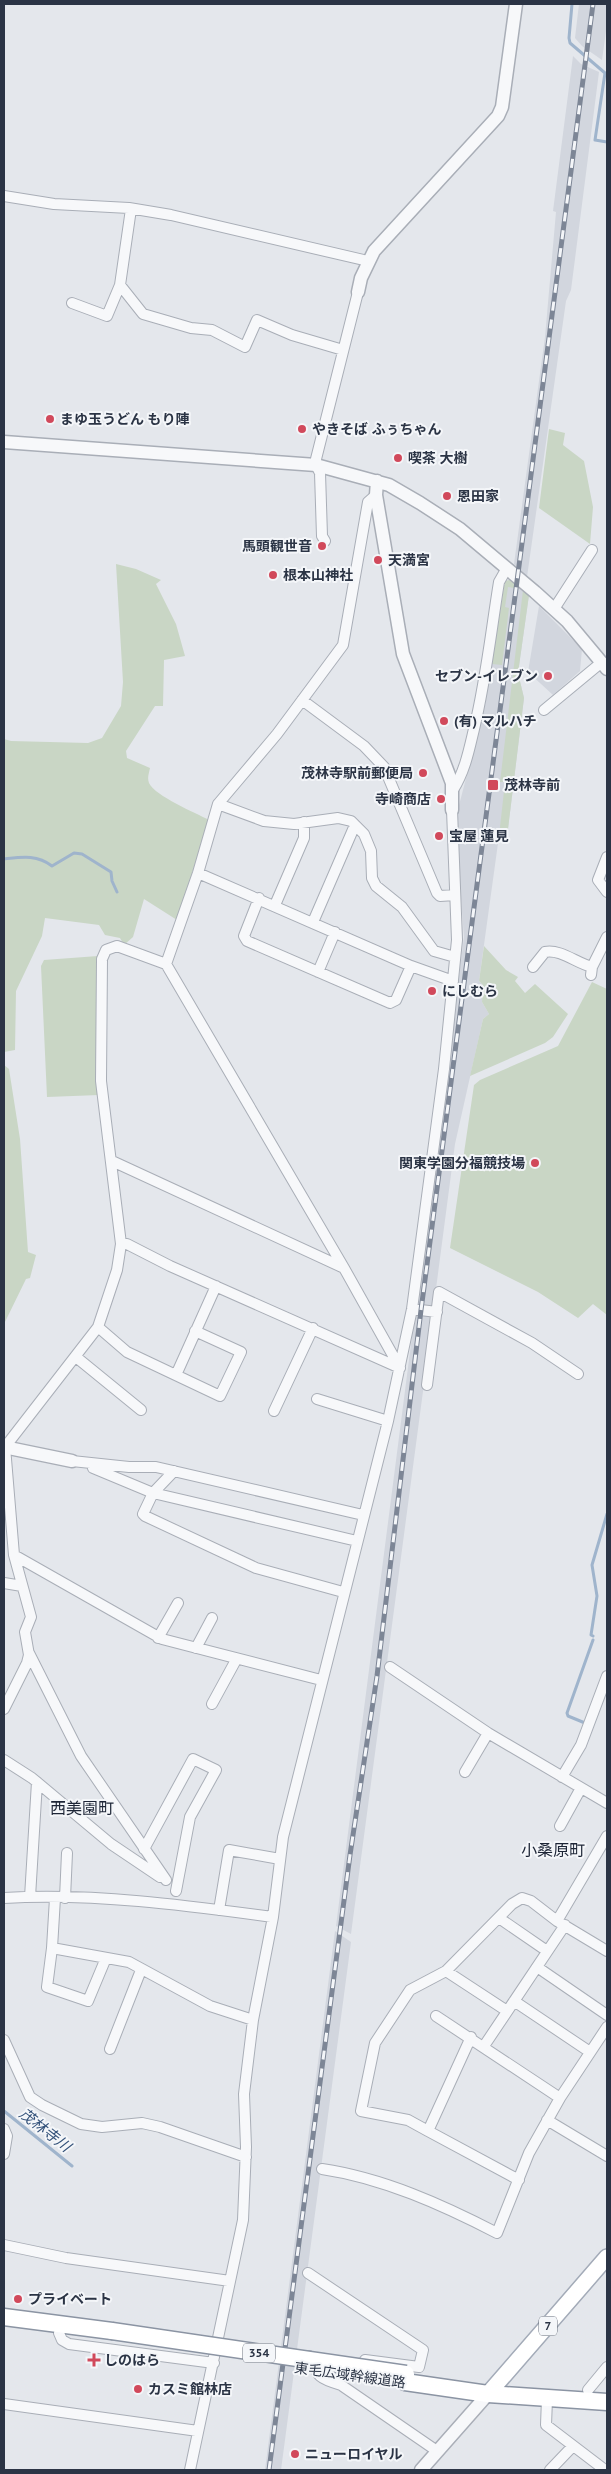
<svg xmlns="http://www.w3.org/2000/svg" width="611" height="2474" font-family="'PT Sans','Noto Sans JP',sans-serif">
	<rect width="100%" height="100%" fill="#e4e7ec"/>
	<path fill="#d2d6de" d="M579,4h28v20l-5,36 -20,-14 -7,-8z
		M573,56l8,8 18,8 -28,218 -5,11 -39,276 -13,-13 31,-227 11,-125 -3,-1z
		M510,580l19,15 -11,78 6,25 -17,139 -8,-1 -20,145 4,4 -1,17 7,12 -6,5 -28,125 -21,160 -3,3 -12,-1 -2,-3 47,-366 -8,-102 2,-26 27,-103 20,-125z
		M539,606l43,43 -2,22 -27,24 -25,-23z
		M415,1313l18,3 -82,618 -15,-8z
		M335,1931l16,11 -70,528h-16z"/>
	<path fill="#c9d6c5" d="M549,429l16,4 -2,12 21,16 9,46 -3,37 -51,-36z
		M116,564l20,5 25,11 -5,4 20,40 9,32 -21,4 -1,46h-8l-29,45 1,7 23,10c-1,5 -3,10 -1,15 6,13 47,30 60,37l-32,100 -33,-21 -11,38 -9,8 -4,-7 -15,-3 -6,-10 -54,-7 -3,18 -26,55 -1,59 -11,2v-313l7,2 77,2 14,-5 19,-32 2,-24z
		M510,580l5,2 -1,6 -6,-1 -3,20 4,1 -7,57 -10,-1 13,-83z
		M523,590l6,5 -11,78 6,25 -17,139 -8,-1 6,-54h-5z
		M484,946l22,24 12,7 -3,4 10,12 10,-9 33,30 -15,23 -8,6 -75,33 13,-57 6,-5 -7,-12 1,-17 -4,-4z
		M98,956l1,139 -52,2 -6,-131 3,-6z
		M592,982l15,7v326l-14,-11 -15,14 -40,-26 -88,-44 24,-163 6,-5 78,-34z
		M4,1065l5,4 11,70 8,113 8,3 -6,23 -4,1 -22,45z"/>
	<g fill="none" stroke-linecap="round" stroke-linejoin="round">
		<path stroke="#9fb4cc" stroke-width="3" d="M572,4l-3,34 1,5 35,30 -10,67 12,2
			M4,859c17,-2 33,-5 48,7l22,-13 8,1 29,18 1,9 5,11
			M593,1636l-2,-1 6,-39 -5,-31 15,-51
			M585,1723l-17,-7 -1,-3 26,-73
			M4,2111l68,55"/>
		<g stroke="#a9aeb7" stroke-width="12">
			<path id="minor" d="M4,196l50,8 75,4 42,7 197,46
				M131,209l-11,76 23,29 48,14 21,2 33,17 12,-27 35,15 51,15
				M72,303l35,13 13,-31
				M325,541l-3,-5 -2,-63 -4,-8v-6l42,-167
				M554,609l38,-59
				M302,700l62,46 20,21 53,126 3,3 15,-1
				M544,710l58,-48
				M453,790c12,-19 16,-40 21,-61 12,-49 17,-98 25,-147l8,-14
				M218,804l46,17 30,3 44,-6 13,3 13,13 7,17 1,27 4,8 26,21 32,44 21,6
				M607,857l-9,23 9,12
				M198,873l213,93 42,15
				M259,898l-15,38 3,5 143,62 6,-3 15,-34
				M275,905l29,-67v-16
				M313,922l42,-97
				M166,964l32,-91 20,-69 59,-70 66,-89 25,-143 8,-7
				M533,967l12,-15c16,-3 31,11 47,15
				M318,972l17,-40
				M591,975l1,-8 15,-30
				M112,1161l232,107
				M121,1244h6l43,22 230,102
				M412,1309l25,3
				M98,1327l29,25 93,44 21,-44 -46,-21
				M76,1357l65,53
				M176,1375l40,-89
				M427,1385l12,-93 93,51 46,31
				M317,1399l71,22
				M274,1411l39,-83
				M72,1461l57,6h27l207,48
				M93,1468l60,25 204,48
				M174,1471l-21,22 -10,21 2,2 111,52 87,24
				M14,1555l148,84 159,41
				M4,1583l18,3
				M158,1638l20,-35
				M196,1648l16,-30
				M29,1653l52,103 85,124
				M390,1667l98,66 119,70
				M212,1704l24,-44
				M4,1709l23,-46 2,-8 -4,-23 6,-15 -17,-62 -9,-108 93,-120 19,-57 4,-26 -20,-163 1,-122 4,-9 11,-4 49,18 178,304 56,100
				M4,1760l28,18 79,66 49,33
				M465,1772l23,-39
				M562,1777l19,-32 26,-69
				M560,1826l21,-38
				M144,1849l49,-90 23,11 -26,47 -14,74
				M30,1897l7,-115
				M4,1898c90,-5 180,7 269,19
				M55,1898l-3,50 -5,39 41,14 18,-43
				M65,1898l2,-45
				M219,1910l10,-60 51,9
				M499,1918l48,33
				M557,1921l50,-85
				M52,1948l77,14 81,44 43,14
				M537,1967l70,48
				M446,1971l61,40
				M514,2001l76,51
				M436,2016l124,82
				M471,2037l-43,94 91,49
				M4,2040l26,57 12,8 39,19 21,3 40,-4 18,4 86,30
				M484,2046l81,-121
				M110,2049l31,-79
				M547,2120l60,36
				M4,2129l3,7 -3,18
				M428,2131l-20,-11 -47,-9 14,-68 35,-53 36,-19 66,-67 10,-6 9,3 26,20 50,30
				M322,2169c61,9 121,36 175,64l32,-80 31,-55 47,-71
				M4,2245l62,13 164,23
				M308,2273l115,77 -4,17 -54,-7
				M59,2333l3,7 7,4 145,19
				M309,2356c8,21 11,23 32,29l96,66
				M588,2390l19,-23
				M547,2399l-1,26 59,45
				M4,2404l194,27
				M190,2470l53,-250 3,-73 -2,-53 9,-74 20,-103 10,-80 105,-416 24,-112 32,-240 13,-129 -5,-130
				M550,2470l22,-23"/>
		</g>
		<g stroke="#a9aeb7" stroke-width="15">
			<path id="tertiary" d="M358,292l3,-14 13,-27 124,-135 4,-9 14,-103
				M4,442l312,23 73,20 31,18 40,26 75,63 32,29 40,48
				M377,481l-1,14 27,159 49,129v27
				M4,1447l68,14
				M421,2470l67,-76"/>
		</g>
		<g stroke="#a3abb8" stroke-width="18">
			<path id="primary" d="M488,2394l119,-137"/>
		</g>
		<g stroke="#8b94a3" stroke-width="19">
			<path id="trunk" d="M4,2317l108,14
				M405,2382l83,12 119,8"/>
		</g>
		<use href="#minor" stroke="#f7f8fa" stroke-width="10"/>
		<use href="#tertiary" stroke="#f7f8fa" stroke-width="12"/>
		<use href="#primary" stroke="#fff" stroke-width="15"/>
		<use href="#trunk" stroke="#fff" stroke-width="16"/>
		<g stroke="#7d8696" stroke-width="5">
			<path id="rail" d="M269,2470l81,-615 27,-179 44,-366 172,-1306"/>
		</g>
		<use href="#rail" stroke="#f4f6f9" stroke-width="3" stroke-dasharray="9" stroke-linecap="butt"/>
		<g stroke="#8b94a3" stroke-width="19" stroke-linecap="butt">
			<path id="trunk-bridge" d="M112,2331l294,43"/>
		</g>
		<use href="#trunk-bridge" stroke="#fff" stroke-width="16"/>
	</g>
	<g fill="#d1495b" stroke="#f4f6f9" stroke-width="2">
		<circle cx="50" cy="419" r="5"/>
		<circle cx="302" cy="429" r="5"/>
		<circle cx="398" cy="458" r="5"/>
		<circle cx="447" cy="496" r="5"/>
		<circle cx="322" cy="546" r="5"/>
		<circle cx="378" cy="560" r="5"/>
		<circle cx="273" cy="575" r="5"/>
		<circle cx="548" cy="676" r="5"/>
		<circle cx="444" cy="721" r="5"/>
		<circle cx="423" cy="773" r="5"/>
		<rect x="487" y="779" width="12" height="12" rx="2.5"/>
		<circle cx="441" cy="799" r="5"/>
		<circle cx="439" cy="836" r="5"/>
		<circle cx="432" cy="991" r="5"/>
		<circle cx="535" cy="1163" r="5"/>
		<circle cx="18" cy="2299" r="5"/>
		<path d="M91.5 2352.5h5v5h5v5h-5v5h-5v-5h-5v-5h5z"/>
		<circle cx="138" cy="2389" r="5"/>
		<circle cx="295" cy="2454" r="5"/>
	</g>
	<g text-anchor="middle" stroke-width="4" stroke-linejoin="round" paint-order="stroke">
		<g fill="#f4f6f9" stroke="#676e7b" stroke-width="1">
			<rect x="539" y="2316.5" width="18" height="19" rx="4"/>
			<rect x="243" y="2343.5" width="32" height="19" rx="4"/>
		</g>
		<g font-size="12" font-weight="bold" fill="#2b3445">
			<text x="548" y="2330">7</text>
			<text x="259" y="2357">354</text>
		</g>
		<g font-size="14" font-weight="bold" fill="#2b3445" stroke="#f4f6f9" text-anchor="start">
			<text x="60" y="424">まゆ玉うどん もり陣</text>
			<text x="312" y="434">やきそば ふぅちゃん</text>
			<text x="408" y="463">喫茶 大樹</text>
			<text x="457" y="501">恩田家</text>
			<text x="312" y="551" text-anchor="end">馬頭観世音</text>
			<text x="388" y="565">天満宮</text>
			<text x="283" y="580">根本山神社</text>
			<text x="538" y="681" text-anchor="end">セブン-イレブン</text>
			<text x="454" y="726">(有) マルハチ</text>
			<text x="413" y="778" text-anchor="end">茂林寺駅前郵便局</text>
			<text x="504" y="790">茂林寺前</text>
			<text x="431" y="804" text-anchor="end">寺崎商店</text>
			<text x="449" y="841">宝屋 蓮見</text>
			<text x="442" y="996">にしむら</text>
			<text x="525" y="1168" text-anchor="end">関東学園分福競技場</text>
			<text x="28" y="2304">プライベート</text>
			<text x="104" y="2365">しのはら</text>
			<text x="148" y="2394">カスミ館林店</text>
			<text x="305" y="2459">ニューロイヤル</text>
		</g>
		<g font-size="14" fill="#2b3445" stroke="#f4f6f9">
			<text transform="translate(350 2375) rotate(8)" y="5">東毛広域幹線道路</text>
		</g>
		<g font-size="15" font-style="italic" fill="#34527a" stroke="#f4f6f9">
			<text transform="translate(45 2130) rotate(38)" y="5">茂林寺川</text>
		</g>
		<g font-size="16" fill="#1d2536" stroke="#f4f6f9">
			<text x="82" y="1814">西美園町</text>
			<text x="553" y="1856">小桑原町</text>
		</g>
	</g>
	<rect width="611" height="2474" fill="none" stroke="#2b3445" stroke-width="10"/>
</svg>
